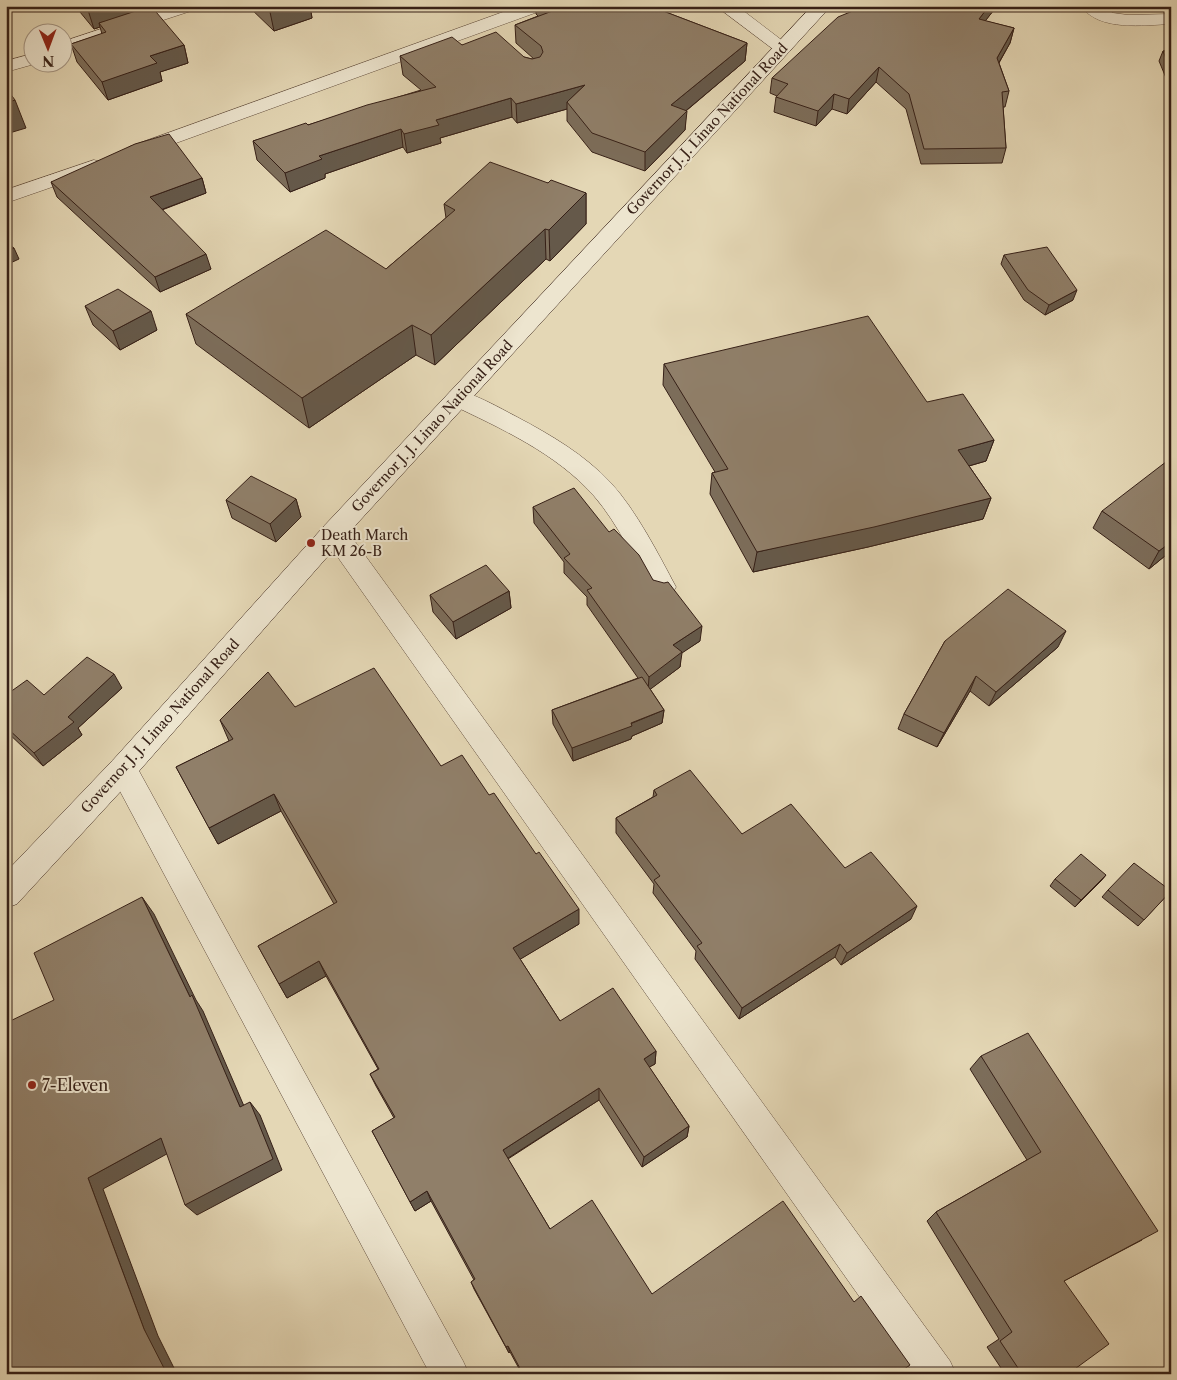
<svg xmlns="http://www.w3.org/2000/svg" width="1177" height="1380" font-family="'Libre Caslon Text',serif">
	<rect width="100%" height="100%" fill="#e4d7b5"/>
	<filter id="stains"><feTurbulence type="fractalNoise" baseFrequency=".004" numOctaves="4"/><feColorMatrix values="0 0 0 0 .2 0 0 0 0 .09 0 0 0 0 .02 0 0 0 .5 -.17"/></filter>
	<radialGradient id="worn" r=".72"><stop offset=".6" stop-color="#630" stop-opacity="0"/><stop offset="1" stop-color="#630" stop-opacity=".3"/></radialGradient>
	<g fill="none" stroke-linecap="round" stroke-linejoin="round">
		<g stroke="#624e3e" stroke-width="1">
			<path id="minor" d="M170,6h27l-3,4 -132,43v-11z
				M520,6h26l-3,4 -400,145 -7,2 -7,-2 -3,-4 3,-4z
				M716,6h21l55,42 -3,4 -6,1 -6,-1z
				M1081,6h20l12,7 15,2 43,-1v10c-27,1 -72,8 -90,-18z
				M32,54v8l6,1 -32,9v-11z
				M94,160l7,2 3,4 -3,4 -95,33v-13z
				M458,390c21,6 40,17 59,27 34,18 68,38 94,66 25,27 48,72 65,104l-4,7 -9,3 -9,-3c-19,-32 -35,-69 -60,-98 -38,-43 -94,-68 -144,-92l-4,-6 4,-6z
				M334,522l9,3 607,836 6,13h-42l-589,-835 -4,-7 4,-7z
				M123,757l10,3 330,601 6,13h-39l-317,-596 -4,-9 4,-9z"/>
		</g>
		<g stroke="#362017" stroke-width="1">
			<path id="secondary" d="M812,6h19l-488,533 -210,239 -116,126 -11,4v-36l107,-112 212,-235z"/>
		</g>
		<use href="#minor" fill="#ede5cf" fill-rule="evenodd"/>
		<use href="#secondary" fill="#ede5cf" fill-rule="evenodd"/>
	</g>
	<path fill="#7c6d5a" stroke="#362017" d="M75,6h69l1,2 39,37 4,18 -28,9 2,9 -54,19 -31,-38 -6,-18 31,-10 -2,-7 -6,2z
		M248,6h62l2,12 -38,13z
		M536,6h124l-5,2 92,35 -2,18 -59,50 -1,19 -40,41 -53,-19 -25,-31v-12l-50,14 -5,-6 -72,21 1,5 -34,10 -4,-6 -78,27v4l-35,14 -33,-32 -4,-19 55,-16 113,-35 -18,-15 -3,-19 62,-11 62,12 8,2h2l-18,-16 -1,-18 23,-9 -2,-2z
		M849,6h148l-12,15 29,7 -4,15 -11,20 10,28 -4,16h-2l3,41 -4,15 -81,1 -15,-55 -30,-27 -29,32 -15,-5 -16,17 -42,-14 2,-15 1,-1 -7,-3 2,-15 79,-66 -2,-4z
		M1163,51h8v39l-12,-29z
		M202,178l4,15 -44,17 49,59 -51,23 -103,-95 -6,-15z
		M548,183l38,10v31l-36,37 -4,-2 -111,106 -19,-10 -107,73 -113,-84 -10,-30 200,-45 60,-51 -2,-14z
		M1004,255l69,45 -28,15 -21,-15 -23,-36z
		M85,306l72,24 -37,20 -27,-25z
		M664,364l330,76 -8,21 -17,5 22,32 -8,21 -115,28 -115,25 -43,-78 2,-21 3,-1 -52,-87z
		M296,499l5,18 -25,25 -44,-24 -6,-18z
		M533,507l76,25 44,48 47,61 -19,12 -1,14 -30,22 14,21 -2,13 -30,13 -1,3 -58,22 -20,-37 -1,-14 86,-32 -51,-73v-8l-23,-24v-11l-30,-39z
		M1102,511l69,40 -22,18 -56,-41z
		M509,591l2,17 -55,31 -23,-27 -3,-17z
		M945,641l113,6 -69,59 -19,-15 -33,56 -39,-18 6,-15z
		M122,688l-44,40 4,7 -39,31 -37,-35v-36h38z
		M295,707l146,59 138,158 -59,35 40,62 96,30 -1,13 -6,3 40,59 -2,11 -45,30 -43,-67 -91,59 42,70 102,65 248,78 1,2h-379l-12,-22 -1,1 -35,-64 -3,-7 3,-2 -43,-79 -16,10 -43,-80 22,-13 -18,-32 -6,-12 8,-5 -52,-93 -39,22 -29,-52 76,-42 -53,-93 -63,33 -42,-77 53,-26 -9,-21z
		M654,790l88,44 103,34 66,51 -70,46 -6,-8 -96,62 -44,-60 1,-8 -43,-58 1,-9 -38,-51v-15l37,-21z
		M1106,875l-6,7 -25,25 -25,-21 5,-7z
		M1108,890l63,1 -33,35 -36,-29z
		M981,1056l161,184 -78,41 4,93h-63l-18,-27 12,-8 -72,-118 9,-9 91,-52 -57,-91z"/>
	<path fill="#65594a" stroke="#362017" d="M101,6h43l2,6 -47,11 1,4 -6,2 -6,-19z
		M287,6h23l2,12 -38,13 -4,-19z
		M989,6h8l-22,28 4,-15z
		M1014,28l-4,15 -17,30 4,-15z
		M747,43l-2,18 -75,63 1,-19z
		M184,45l4,18 -28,9 2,9 -54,19 -6,-18 48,-26z
		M879,67l-3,15 -29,32 2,-15z
		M585,85l-18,17v7l-50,14 -1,-19z
		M834,94l-2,15 -16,17 2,-15z
		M511,98l1,19 -72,21 1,5 -34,10 -3,-19 32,-14z
		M15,100l11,28 -20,6v-31z
		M687,111l-2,19 -40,41v-19z
		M401,129l2,18 -78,27v4l-35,14 -5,-19 34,-17z
		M202,178l4,15 -51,19 -5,-15z
		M586,193v31l-36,37 -1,-31z
		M545,229l1,30 -111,106 -4,-30z
		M14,248l5,11 -13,6v-13z
		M206,254l5,15 -51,23 -5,-15z
		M1077,290l-4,10 -28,15 4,-10z
		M151,311l6,19 -37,20 -7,-19z
		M412,325l4,30 -107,73 -7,-30z
		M994,440l-8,21 -35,10 7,-21z
		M991,498l-8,21 -115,28 -115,25 4,-20z
		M296,499l5,18 -25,25 -6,-18z
		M1171,542v9l-22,18 10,-18z
		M509,591l2,17 -55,31 -3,-17z
		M702,626l-2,15 -18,12 -2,14 -32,24 1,-14 24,-32z
		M1066,631l-8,16 -69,59 7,-14z
		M114,674l8,14 -44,40 4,7 -39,31 -9,-13 34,-36z
		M976,676l-6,15 -33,56 7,-14z
		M664,710l-2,13 -30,13 -1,3 -58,22 -1,-13z
		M274,794l7,17 -63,33 -9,-16z
		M1106,875l-6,7 -25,25 6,-7z
		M142,897l12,17 42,86 7,11 47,109 -10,-13 -50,-110z
		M917,906l-6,13 -70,46 6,-12z
		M579,909v15l-65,39 -1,-15z
		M840,944l-5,13 -96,62 3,-11z
		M319,961l7,15 -39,22 -8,-14z
		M656,1051l-1,13 -13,7 2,-12z
		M599,1088v12l-94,60 -2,-10z
		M250,1102l10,13 22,55 -85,45 -12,-10z
		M689,1126l-2,11 -45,30 2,-10z
		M161,1138l13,12 -71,39 55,147 19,38h-14l-19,-45 -56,-151z
		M427,1191l4,10 -16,10 -5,-9z
		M508,1346l2,6 -1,1 -3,-6z"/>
	<path fill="#907f69" stroke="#362017" d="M85,6h16l-13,4z
		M151,6l33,39 -34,11 7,7 -55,19 -31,-38 35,-12 -7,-9z
		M264,6h23l-17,6z
		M550,6h100l97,37 -76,62 16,6 -42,41 -53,-19 -25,-31 18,-17 -69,19 -5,-6 -75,22 3,5 -35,9 -3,-5 -82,27 3,3 -37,14 -32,-32 53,-18 2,2 59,-20 69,-18 -36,-31 52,-19 10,8 34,-13 28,25 8,2 8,-2 3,-5 -2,-6 -26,-21 40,-15z
		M859,6h130l-10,13 35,9 -17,30 12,33 -7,1 4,56 -82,1 -15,-55 -30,-27 -30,32 -15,-5 -16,17 -42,-14 12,-13 -16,-6 66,-61 22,-9z
		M1163,51h8v20z
		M6,88l9,12 -9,3z
		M169,134l33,44 -52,19 56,57 -51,23 -104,-95 84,-38z
		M490,162l58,21 3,-3 35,13 -37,37 -4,-1 -114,106 -19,-10 -110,73 -116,-84 140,-84 60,39 69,-59 -11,-6z
		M6,243l8,5 -8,4z
		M1047,247l30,43 -28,15 -21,-15 -24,-35z
		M118,289l33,22 -38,20 -28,-25z
		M868,316l59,86 36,-8 31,46 -36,10 33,48 -117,29 -117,25 -45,-79 16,-4 -64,-105z
		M1171,458v84l-12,9 -57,-40z
		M251,476l45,23 -26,25 -44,-24z
		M574,488l35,44 5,-3 25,26 14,25 11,3 4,-1 34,44 -29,19 9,7 -33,25 -62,-87 5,-2 -28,-30 6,-4 -37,-47z
		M486,565l23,26 -56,31 -23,-27z
		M1008,589l58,42 -70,61 -20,-16 -32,57 -40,-19 41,-73z
		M87,657l27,17 -46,43 6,5 -40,31 -28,-26v-32l21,-15 17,15z
		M374,668l67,98 21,-11 27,40 5,-2 42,61 3,-2 40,57 -66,39 47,73 53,-33 43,63 -12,8 45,67 -45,31 -45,-69 -96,62 47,79 42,-29 60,94 131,-93 71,101 7,-6 49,69 -10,7 1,2h-378l-15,-28 -2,1 -35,-65 4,-3 -48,-88 -17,11 -38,-71 23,-14 -25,-43 9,-5 -60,-108 -40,23 -21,-38 79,-44 -63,-108 -65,34 -33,-61 57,-28 -13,-19 48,-48 27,35z
		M642,677l22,33 -33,13 1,3 -60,22 -20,-38z
		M690,770l52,64 49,-30 54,64 26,-16 46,54 -70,47 -7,-9 -98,64 -45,-62 5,-3 -48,-63 6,-4 -44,-58 41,-23 -3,-5z
		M1081,854l25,21 -25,25 -26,-21z
		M1134,863l37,28 -27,29 -36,-30z
		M142,897l48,100 2,-2 48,112 10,-5 23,57 -88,46 -24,-67 -73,40 56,151 22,43 -3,2h-157v-351l48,-23 -20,-47z
		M1028,1033l130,198 -94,50 45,63 -41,30h-46l-22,-33 12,-9 -76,-120 105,-60 -60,-96z"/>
	<g fill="#8f2418" stroke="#ede5cf" stroke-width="2">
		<circle cx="311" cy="543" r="5"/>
		<circle cx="32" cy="1085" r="5"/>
	</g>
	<g text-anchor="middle" stroke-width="4" stroke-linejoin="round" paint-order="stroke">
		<g font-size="14" fill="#362017" stroke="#ede5cf">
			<text transform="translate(707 129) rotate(-47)" y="5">Governor J. J. Linao National Road</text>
			<text transform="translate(432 426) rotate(-47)" y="5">Governor J. J. Linao National Road</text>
			<text transform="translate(160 726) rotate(-48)" y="5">Governor J. J. Linao National Road</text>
		</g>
		<g font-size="14" fill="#362017" stroke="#ede5cf" text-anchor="start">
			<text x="321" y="540">Death March<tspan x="321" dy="16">KM 26-B</tspan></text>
		</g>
		<g font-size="16" fill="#362017" stroke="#ede5cf" text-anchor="start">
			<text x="42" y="1091">7-Eleven</text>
		</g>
	</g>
	<rect width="1177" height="1380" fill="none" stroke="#e4d7b5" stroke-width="25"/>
	<rect x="8" y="8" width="1162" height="1365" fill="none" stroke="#362017" stroke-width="2.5"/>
	<rect x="12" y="12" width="1152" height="1355" fill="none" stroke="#362017"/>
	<g transform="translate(48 48) rotate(179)"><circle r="24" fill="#ede5cf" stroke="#a49685"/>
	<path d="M0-4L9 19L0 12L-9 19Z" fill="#8f2418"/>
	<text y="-8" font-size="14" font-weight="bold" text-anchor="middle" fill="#362017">N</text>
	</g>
	<rect width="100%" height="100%" filter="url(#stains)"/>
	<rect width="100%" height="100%" fill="url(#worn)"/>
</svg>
